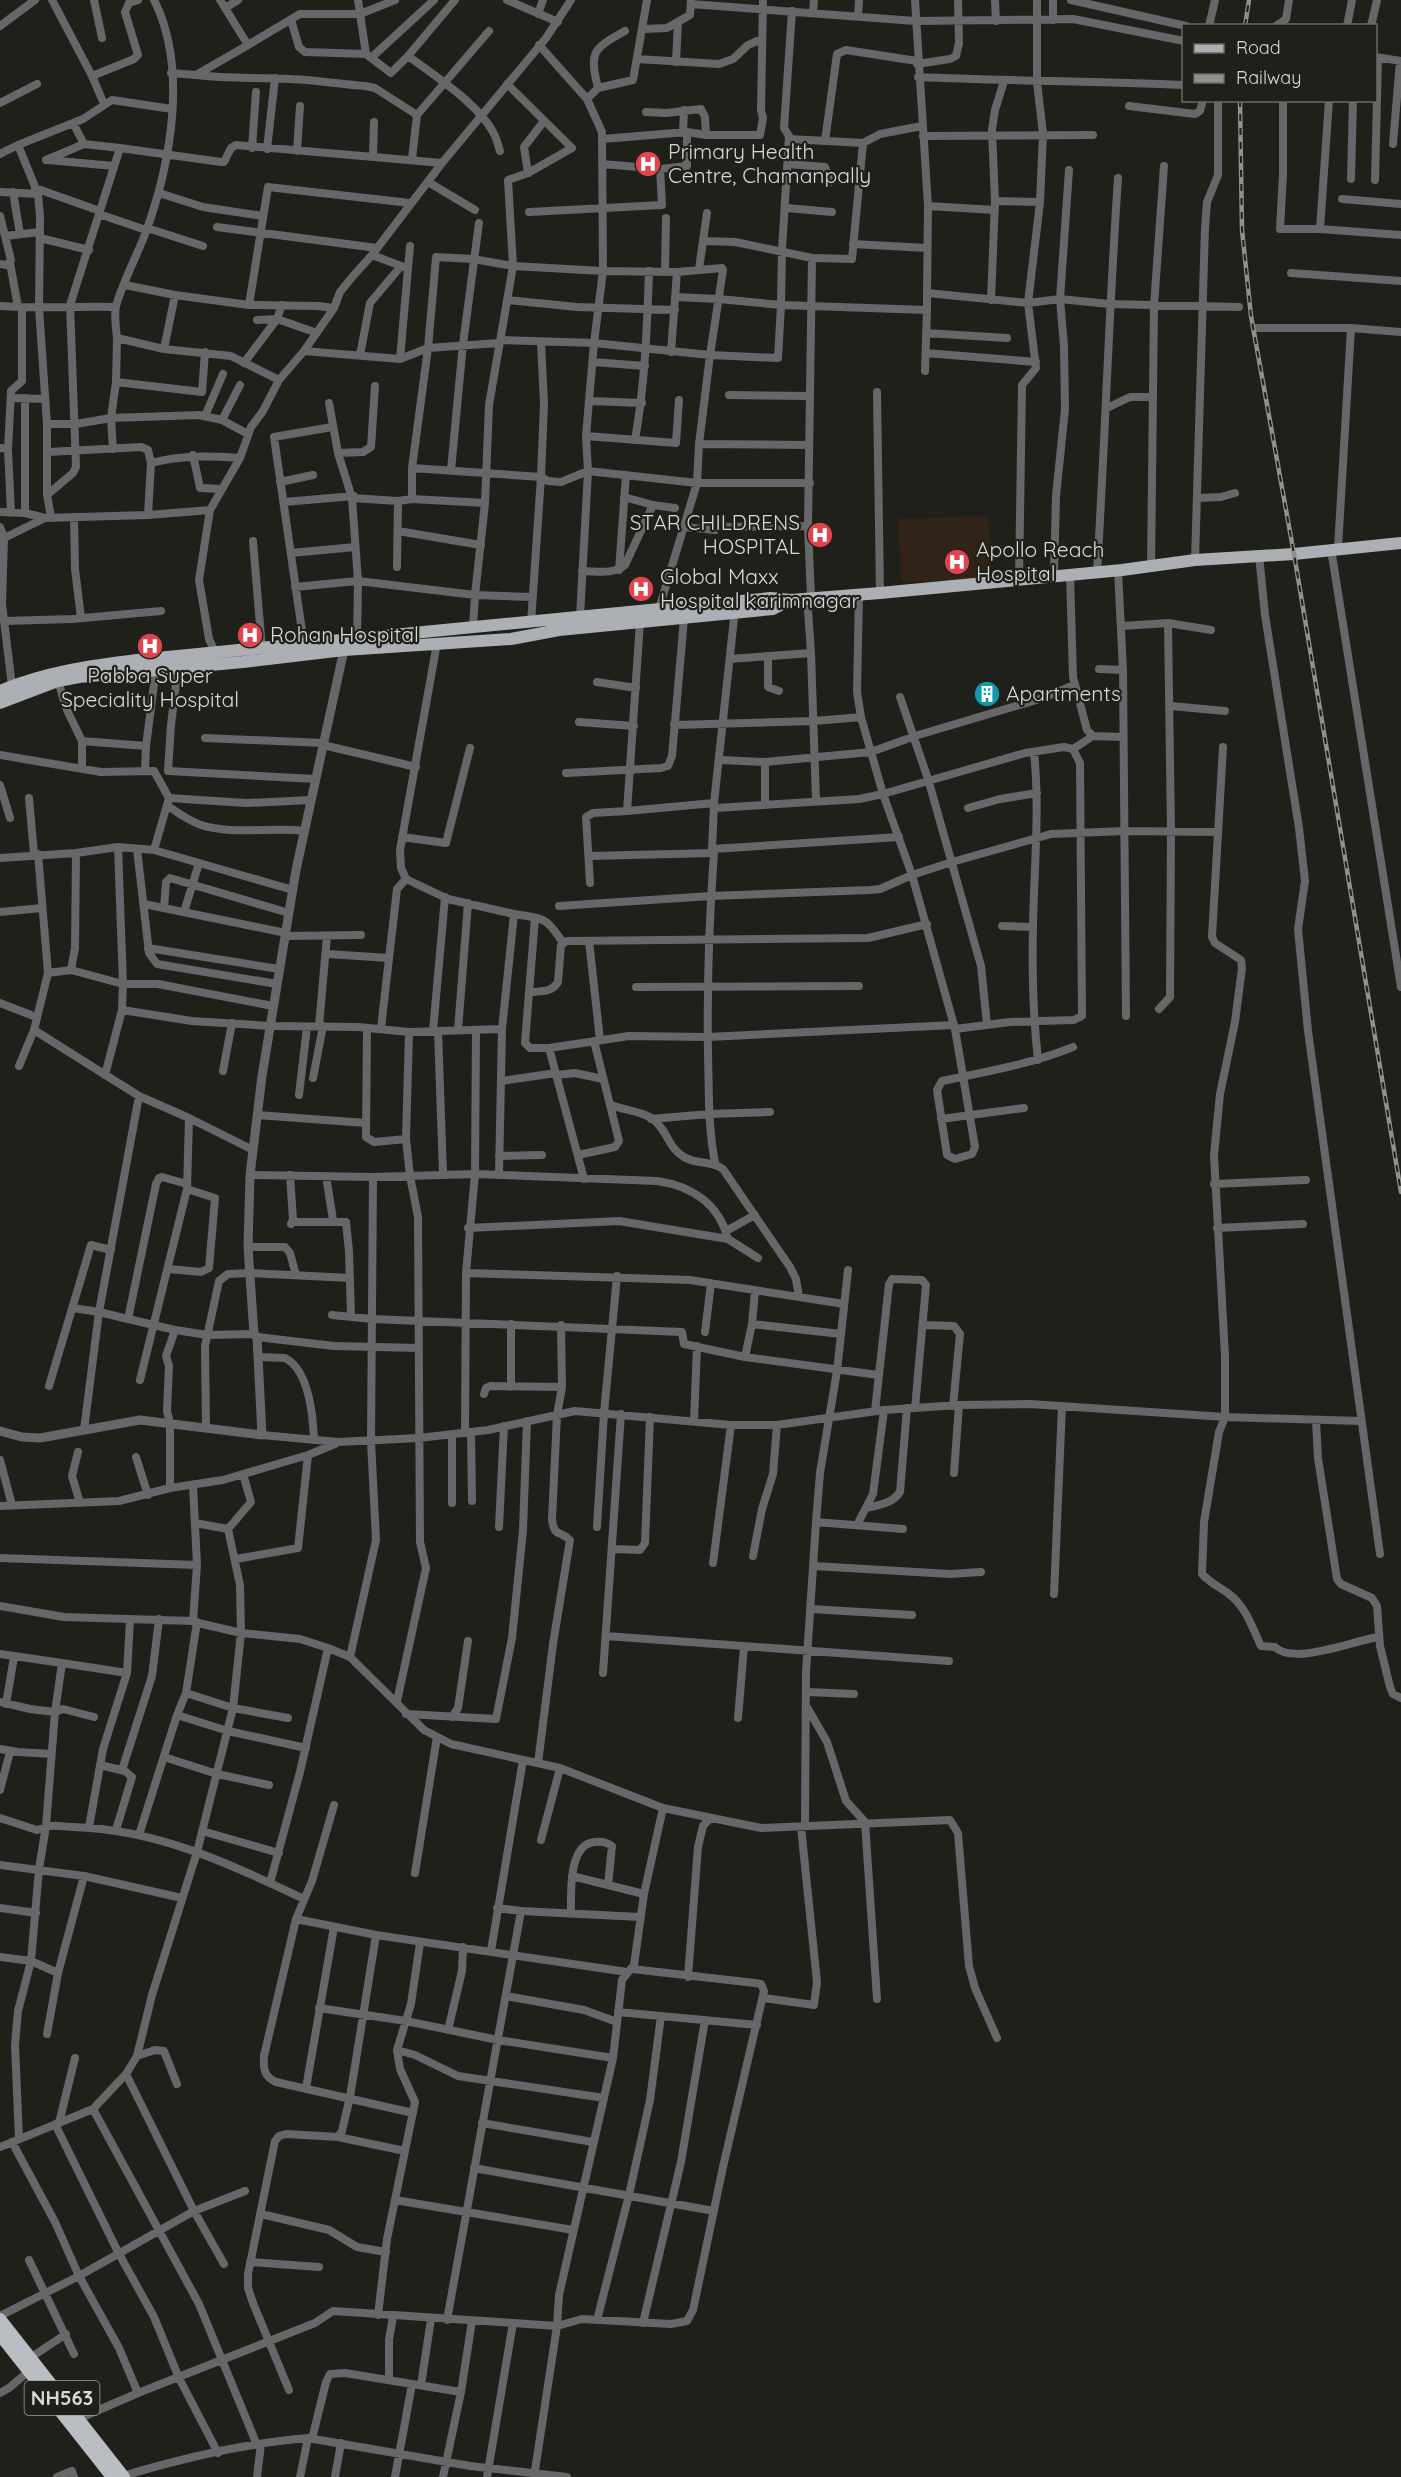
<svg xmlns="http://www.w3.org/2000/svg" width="1401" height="2477" font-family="Quicksand,sans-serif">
	<rect width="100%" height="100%" fill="#20201b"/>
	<path fill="#322318" d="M988,516l3,63 -90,3 -3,-63z"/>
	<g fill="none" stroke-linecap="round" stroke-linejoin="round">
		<path stroke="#656769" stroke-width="8" d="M52,0l40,76 12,28
			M94,0l8,38
			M154,0c34,67 17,161 -7,229 -9,25 -24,52 -31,77 -2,9 0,22 1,32l47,11 11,-54
			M220,0l28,45 52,-31h60l35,-14
			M358,0l8,54 25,19 17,-17 47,-56
			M507,0l51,22
			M915,0l13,206 -1,87
			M995,0l1,21
			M1053,0v20
			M1071,0l115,26
			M691,4l224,17 158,-2 111,22
			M225,8l13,-8
			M792,11l-8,117 5,8 -7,114 -1,55 146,5v-17l101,10 32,-4 49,5 130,3
			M813,13l1,-13
			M538,14l5,-14
			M858,16l1,-16
			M291,20l8,27 6,5 61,2
			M0,26l35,-26
			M1209,26l6,-26
			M1276,26l10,-7 3,-19
			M1347,26l5,-26
			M1371,26l6,-26
			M644,29l23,-1 23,-13 1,-15
			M408,56c26,19 72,49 86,78 3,5 4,12 6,17
			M1376,57l25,4
			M371,58l63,-58
			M637,59l82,5 14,-5 15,-14 14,-6
			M676,62l2,-40
			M917,64l33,-5 6,-3 3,-13 -1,-43
			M171,73l25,2 52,-30
			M196,75c31,4 62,2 94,4 25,1 50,5 75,7l10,2 42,27 72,-84
			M92,76l42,-17 4,-4 -13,-43 4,-9 9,-3
			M918,77c89,4 177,4 266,8
			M598,88c-9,-37 -5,-39 27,-57
			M587,99l11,-11 35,-8 14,-80
			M1283,100v74l-3,55h40l81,6
			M0,103l37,-19
			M1129,106l66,8 5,-3 3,-11
			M646,112l20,1 35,-4 4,8 1,18
			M73,123l11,21
			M683,133l1,-23
			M923,136l170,-1
			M603,139l84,-7 19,3h54l3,-17 -2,-8 2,-110
			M825,141l12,-87 9,-4 71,11
			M863,143l17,-9 42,-8
			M1393,144l7,-83
			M252,148l4,-56
			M267,149l8,-71
			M297,151l3,-45
			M0,154l18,-9
			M373,156l1,-34
			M412,159l5,-44
			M46,160l38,-16 36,4
			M48,160l66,6
			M603,164l57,5 27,-3v-34
			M788,164l37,3 5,15
			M528,173l-4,-26 20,-26
			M1351,179l2,-79
			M1375,180l3,-122
			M428,182l47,28
			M35,188l65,23
			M0,192l38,2 2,22 -1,92 8,116h29l35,-6 5,-36 1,-44
			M13,192l7,42
			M159,193l44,14 60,9
			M38,194l-20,-49 65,-26 29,-19 60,9
			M1342,199l59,5
			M995,201l45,1
			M928,206l67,4
			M786,208l46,4
			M529,212l133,-7 -2,-36
			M99,214l47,16
			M0,216l11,44 -4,5 -7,-1
			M217,227l160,21
			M147,228l56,18
			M1320,229l9,-129
			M5,236l35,-4
			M40,238l49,12
			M703,241l32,1 77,16 40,1 11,-116 -74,-4
			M853,244l74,4
			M372,255l32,12
			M10,263l8,44
			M699,269l8,-56
			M665,271l1,-53
			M1291,273l110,8
			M125,285l50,10 74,10 19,-118 142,16
			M507,300l70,7 98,3
			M991,300l4,-99 -3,-71 3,-20 9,-29
			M249,305l69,1 16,2
			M0,306c39,3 77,0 115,1
			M257,320l20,-1 40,14
			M1255,328h96l50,4
			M926,333l81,5
			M164,349l67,7 48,24
			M304,351l30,-43 6,-16 13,-16 19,-21 70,-92 104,-125 25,-38
			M671,352l6,-80
			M926,353l110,9
			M360,355l10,-52 31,-37
			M400,359l10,-113
			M593,362l52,4
			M244,363l33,-44 5,-14
			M925,371l2,-61
			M116,382l86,10 3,-40
			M877,392l3,201
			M729,395l81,1
			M12,398l33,1
			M590,401l52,2
			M329,403l9,50 14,45 6,83 -1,59
			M1107,408l23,-11h22
			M205,416l18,-42
			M222,420l18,-35
			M47,424v71
			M635,440c10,-56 12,-112 14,-169
			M699,444l110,1
			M0,448l8,1 3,64
			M8,449l3,-58 11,-10v-73
			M113,449l-2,-31 88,-3 23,5 26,14
			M48,452l93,-5 7,3 3,13
			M338,453l25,-1 8,-5 4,-61
			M193,455l7,33 22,1
			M412,468l129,9 7,4 13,1 27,-11 109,12h113
			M451,470l12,-126 16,-121
			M280,482l33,-7
			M624,497l29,8
			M352,498l46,3 -1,66
			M1197,498l24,-1 14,-4
			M412,499v-31l16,-120 8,-91 37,2 40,7 90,5 -1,-139 -15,-33 -48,-54
			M398,501l14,-2 73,4
			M284,502l70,-6
			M210,510l-11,70 10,59 7,15
			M0,512l25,1 20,5 103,-3 62,-5 30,-52 11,-31 12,-16 16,-31 25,-29 96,8 28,-11 71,-5 3,-3 92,3 -8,93 90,7 3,-43
			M25,513v-115
			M148,515l3,-52c30,-8 57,-7 89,-5
			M51,517l-4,-22 26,-22 3,-6 -6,-162 50,-157 101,14h3l7,-14 5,-3 206,18
			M74,517l1,52 6,49
			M0,527l4,11h-4
			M684,527l31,3
			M715,527l93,-1
			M398,531l83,14
			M253,541l9,108
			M1338,548l13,-220
			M1331,549l70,438
			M291,553l64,-6
			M1259,555l6,60 34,213 6,53 -7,48 10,102 72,523
			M1195,560l10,-332 2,-26 11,-27v-75
			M1151,567l3,-261 10,-140
			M619,570l7,-95
			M1118,570l5,100 3,346
			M582,571c15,0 31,4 43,-6l28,-60 22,3
			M1097,572c8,-131 12,-262 21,-394
			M1070,574l3,103 14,53 6,6 30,1
			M1054,575l2,-79 9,-87 -1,-63 -4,-47 9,-129
			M1019,580l3,-195 14,-17 -8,-65 12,-101 3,-68 -6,-52v-82
			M358,581l117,14 57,2
			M295,587l62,-6
			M859,594l-2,98 4,25
			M811,598l-3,-72 4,-268
			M805,599l3,11 3,43
			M659,609l38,-126 2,-39 11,-89 13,-85 -1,-2 -45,4 -74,-1 -9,72 116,12 68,3 3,-53 -62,-6 -44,-2
			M580,617l8,-146 -2,-35
			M4,621l68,-2 89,-8
			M640,622l-13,189 87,-8 21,-194
			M531,623l10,-146 3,-73 -3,-62
			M1122,626l46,-3 43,7
			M473,627l2,-32 10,-92 4,-98 24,-139 -5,-86 20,-7 44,-25 -65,-64
			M304,645l-30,-208 58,-10
			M768,656v31l11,4
			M730,659l81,-6 5,148
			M178,668l-7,57 -3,46 148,8
			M1099,669l24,1
			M58,681l9,29 15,31v27
			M597,682l39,6
			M12,686l-10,-82 2,-66 41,-20
			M900,697l28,82 53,187 6,59
			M1171,706l54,5
			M579,722l55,4
			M674,725l140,-4 47,-4 22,77 29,81 43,154 55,-7 64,-2 8,-4 -2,-253 -7,-14 -9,-2 -39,6 -142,41 -24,5 -144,9
			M205,738l118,5
			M82,741l64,5
			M323,745l93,22
			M1223,747l-11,190 3,6 26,17 1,8 -7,54 -15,72 -6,61 11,201v61l-6,15 -15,90 -2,52c8,9 18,13 27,20 17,13 23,33 32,52l14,1c19,19 79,-7 104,-10
			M1073,749l20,-13
			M1034,752c6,58 0,116 -1,175 -1,44 0,89 5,133
			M0,755l101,17 53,-1 15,27 -15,52 -36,-3 -42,6 -76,5
			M720,760l45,2 106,-10 44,-16 128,-38 31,-13
			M765,762v43
			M145,771l1,-25 10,-77
			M566,773l95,-5 7,-2 4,-10 12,-137
			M0,785l10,33
			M29,798l5,56
			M169,798l77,5 65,-3
			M714,804l-2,45 2,4c-5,67 -7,134 -6,201 1,36 0,73 7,109
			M168,806c10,7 21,15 33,19 30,10 72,2 104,6
			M968,808l32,-9 37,-6
			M402,837l44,6 24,-95
			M118,847l5,137h35l115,22
			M137,849l12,104 8,11 120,20
			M712,849l187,-12
			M154,850l139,40
			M589,856l125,-3
			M406,879l42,20 66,15 -12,115
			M590,883l-4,-66 7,-4 34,-2
			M144,904l142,29
			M559,906l152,-10 159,-6 10,-1 32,-14 40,-13 99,-28 74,-3 93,1
			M164,908l2,-26 4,-4 119,35
			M0,912l42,-4
			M184,912l15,-49
			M514,914c30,5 32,2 49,29
			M535,918l-10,125 5,5h19l80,-12 79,1 246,-12
			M1002,926l31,1
			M285,936l76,-1
			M589,941l11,99
			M148,948l131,21
			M327,954l62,4
			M71,970l4,-22 1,-95
			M48,973l23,-3 52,14 -1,26 -17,65
			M636,987l223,-1
			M530,992c12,-1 21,1 28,-10l3,-37 6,-4 301,-3 59,-14
			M0,1003l36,14
			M1159,1009l11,-12 1,-166 -3,-208
			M122,1010l70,11 78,5 88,1 51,5 93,-3 -3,146
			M319,1026l8,-90
			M367,1028l-1,109 8,5 32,-3
			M381,1028l16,-139 9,-10 -5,-11 -1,-18 37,-207
			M955,1029l20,118 -3,7 -17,5 -8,-4 -10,-65 5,-9c44,-9 89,-17 131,-34
			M34,1030l105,66 50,22 64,32
			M458,1030l10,-127
			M433,1031l12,-134
			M438,1031l5,142
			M549,1048l35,131
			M19,1066l15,-36 14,-57 -10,-119
			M223,1071l9,-48
			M557,1075l18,-2 28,6
			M313,1078l10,-52
			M501,1081l55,-8
			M299,1095l8,-68
			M611,1105c15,6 36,6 47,19 11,12 11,24 26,33 13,8 27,3 39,12l67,98 6,12 3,18
			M257,1115l109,8
			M651,1119l58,-5 61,-2
			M941,1119l83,-11
			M578,1155l37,-8 4,-6 -25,-100
			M499,1156l43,-1
			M250,1175l123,2 102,-3 182,7c35,5 62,23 71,58
			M290,1175l3,44 -2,5
			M326,1176l7,44
			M1214,1184l92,-4
			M293,1222h53l3,29 2,65
			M468,1228l151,-7 109,18 30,19
			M1217,1228l86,-4
			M726,1231l29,-16
			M248,1247h37l5,6 6,22
			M169,1269l32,3 8,-4 6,-70 -28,-9
			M466,1273l224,7 154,24
			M73,1308l26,4 -15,118
			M332,1315l40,4 310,13 2,12 61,13 133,18
			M128,1319l-29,-7 40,-216
			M511,1324v63
			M752,1324l89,10
			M923,1325l31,1 6,8 -7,72
			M175,1330l-47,-11 28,-135 3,-6 3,-1 25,7
			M705,1332l6,-49
			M257,1337l77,9 85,2
			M258,1357l27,1c24,12 28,58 29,82
			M745,1357l7,-33 3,-33
			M140,1380l47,-191 2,-71
			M49,1386l42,-141 20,5
			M484,1394l2,-6 4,-2 72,1
			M875,1411l14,-127 3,-5 30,1 4,5 -11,123
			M694,1421l3,-75
			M1316,1421l2,37 19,121 4,5 31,14 5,8 3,40 10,41 3,7 8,4
			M206,1428l-1,-82 14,-65 9,-7 23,-1 99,5
			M471,1432l1,69
			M465,1433l1,-160 9,-99 1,-144
			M452,1434v69
			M262,1435l76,7 81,-4 69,-8 87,-19 156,14h46l107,-15 75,-5 71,-1 195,13 135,4
			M78,1452l-6,24 8,27
			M136,1457l12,38
			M0,1460l12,45
			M954,1473l5,-68
			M170,1488v-64l-3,-13 2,-45 -3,-10 9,-26 33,5 46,-1
			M0,1506l119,-5 51,-13 53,-8 85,-25 27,-11
			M867,1508c12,-3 26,-5 33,-16l7,-84
			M816,1522l87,7
			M195,1523l33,6
			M857,1525l16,-31 11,-84
			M499,1527l5,-101
			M597,1527l7,-114 13,-137
			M613,1549l27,1 5,-7 5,-126
			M753,1556l9,-47 11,-35 4,-49
			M0,1558l197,7
			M236,1559l62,-11 10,-93
			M713,1563l18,-138
			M814,1566l136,8 31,-2
			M1054,1594l8,-188
			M0,1606l64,11 129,4 4,-56 -4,-80
			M811,1609l101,6
			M194,1622l47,11 59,6 28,9
			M197,1622l-11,71 47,15 55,10
			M606,1636l343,25
			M0,1654l62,9 -7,49 -9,114 -7,43 -8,92 -13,50 -3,34 4,94
			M350,1657l26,-117 -5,-99 2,-264
			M62,1663l65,10
			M603,1673l18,-259
			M807,1692l47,2
			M397,1701l29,-133 -6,-26 -2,-325 -8,-41 -4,-37 3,-107
			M0,1702l30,7 25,3 8,-3 31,8
			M6,1704l8,-47
			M807,1707l20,35 19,59 19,21 12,177
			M406,1714l90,5 16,-81 11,-108 4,-109
			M177,1715l51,16 78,17
			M452,1717l6,-9 10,-67
			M738,1718l6,-71
			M0,1749l18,3 33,2
			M164,1757l53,17 52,11
			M538,1763l15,-119 17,-104c-10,-10 -16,-2 -18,-21l5,-104 5,-28 -1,-62
			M100,1765l25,6 7,6 -16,53
			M122,1770l30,-94 7,-57
			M0,1790l10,-38h4
			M334,1805l-22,76 -16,38 -32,137c-1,12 0,21 12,26l137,31
			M0,1818l37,12c3,-1 6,-2 9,-3 7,-3 19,0 27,0 83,2 158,37 231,72
			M805,1825l1,-153 10,-150 4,-49 17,-102 11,-101
			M89,1827l14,-78 24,-76 3,-53
			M202,1831l77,22
			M139,1835l38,-120 9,-22
			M541,1840l19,-72
			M0,1865l84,11 98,22
			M415,1873l22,-136
			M572,1876l72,18
			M270,1883l30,-111 28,-124 22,9 74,73 27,14 109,24 103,40 98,20 189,-8 8,13 11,133 6,22 22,50
			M0,1908l36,5
			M497,1908l24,3 119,6
			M571,1914c0,-20 -3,-69 23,-72 7,-1 13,0 18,4l-4,39
			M296,1919l80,16
			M491,1951l32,-191
			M0,1957l31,4 27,12
			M688,1977l10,-130 5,-21 7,-8
			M506,1996l78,14 33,12
			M764,1998l50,7 3,-23 -16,-155
			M319,2008l87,13 92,19 115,18 9,-78 12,-15 10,-71 19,-86
			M618,2012l139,13
			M448,2030l14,-59 1,-24
			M47,2034l11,-61 26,-97
			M397,2050l18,5 43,21 146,22
			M137,2056l18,-6 9,1 13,33
			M126,2074l68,137 30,53
			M306,2088l28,-161
			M93,2109l106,195 58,141
			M59,2123l16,-65
			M482,2123l111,19
			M55,2124l63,128 36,65 25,61 39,75
			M338,2137l67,14
			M12,2142l43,80 24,54 40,72 19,45
			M0,2147l93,-38 33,-35 11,-18 15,-61 45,-143 36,-144 8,-75 -1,-48 -12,-56 23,-27 -8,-28
			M474,2168l240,43
			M395,2200l178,30
			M261,2214l68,16 28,17 29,5
			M29,2260l45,94
			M250,2262l69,5
			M378,2315l9,-76 28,-137 -15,-33 -3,-19 14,-46 9,-61
			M0,2316l79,-40 115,-65 51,-20
			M447,2320l74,-409
			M597,2320l32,-125 21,-95 11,-84
			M643,2323l38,-161 24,-142
			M30,2358l36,-24
			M389,2380v-40l4,-24
			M421,2385l10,-66
			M289,2390l-36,-87 -5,-15v-14l27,-133 4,-5 7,-2 52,3 4,-6 8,-34 26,-162 251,37
			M0,2393l9,-5 20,-17
			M78,2419l60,-26 177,-70 18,-12 180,12
			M312,2439l14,-57 4,-8 15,-1 116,19
			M123,2476c60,-18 123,-33 185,-38l162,28 97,11
			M57,2477l15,-6 2,6
			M257,2477l4,-33
			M300,2477l8,-39
			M335,2477l6,-34
			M395,2477l17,-93
			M443,2477l18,-85 11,-71
			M487,2477l26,-154 44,3 25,-7 89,5 16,-3 6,-11 30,-143 41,-176 -3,-7 -6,-1 -123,-14
			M534,2477l23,-151 2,-31 54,-237"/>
		<path stroke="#656769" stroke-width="9" d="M0,1431l22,6 18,1 100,-18 122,15 -5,-98 -3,-3 -6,-87 2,-72 12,-99 34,-206 49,-225"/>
		<path stroke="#acb0b4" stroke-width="12" d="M0,691c45,-19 89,-25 137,-31l634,-62 20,2 89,-7 242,-23 73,-10 99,-6 107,-11
			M0,703l58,-22 21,-4 164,-15 101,-12 167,-11 48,-9 214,-21 17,-9"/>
		<path stroke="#babec2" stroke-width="12" d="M0,2319l124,158
			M0,2335l112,142"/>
		<g stroke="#91908d" stroke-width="4.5">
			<path id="rail" d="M1245,26l4,-26
				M1240,100l2,130 9,86 43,238 107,638"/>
		</g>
		<use href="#rail" stroke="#20201b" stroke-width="2" stroke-dasharray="7" stroke-linecap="butt"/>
	</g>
	<defs>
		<g id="hospital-disc" transform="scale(1.35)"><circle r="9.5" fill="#e0444e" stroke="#20201b"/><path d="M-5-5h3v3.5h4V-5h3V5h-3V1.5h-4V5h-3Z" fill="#fff"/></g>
		<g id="building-disc" transform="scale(1.35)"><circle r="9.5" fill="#0f9aa8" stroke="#20201b"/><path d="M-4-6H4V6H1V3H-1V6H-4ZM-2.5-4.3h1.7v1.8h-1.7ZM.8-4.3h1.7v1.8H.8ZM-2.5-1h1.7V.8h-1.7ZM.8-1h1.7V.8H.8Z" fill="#fff"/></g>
	</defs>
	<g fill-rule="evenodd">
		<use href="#hospital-disc" x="648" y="164"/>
		<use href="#hospital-disc" x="820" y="535"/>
		<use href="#hospital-disc" x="957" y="562"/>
		<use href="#hospital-disc" x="641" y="589"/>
		<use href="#hospital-disc" x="250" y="635"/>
		<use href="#hospital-disc" x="150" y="646"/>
		<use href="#building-disc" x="987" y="694"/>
	</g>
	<g text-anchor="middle" stroke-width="4.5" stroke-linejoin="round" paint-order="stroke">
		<rect fill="#20201b" stroke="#a2a29e" stroke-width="1.5" x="24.5" y="2381" width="75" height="34" rx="4.5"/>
		<g font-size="20" font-weight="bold" fill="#dad9d6">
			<text x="62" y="2405">NH563</text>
		</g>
		<g font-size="21" fill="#dad9d6" stroke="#20201b" text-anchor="start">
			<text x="668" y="159">Primary Health<tspan x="668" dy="24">Centre, Chamanpally</tspan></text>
			<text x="800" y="530" text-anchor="end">STAR CHILDRENS<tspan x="800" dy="24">HOSPITAL</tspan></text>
			<text x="976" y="557">Apollo Reach<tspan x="976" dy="24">Hospital</tspan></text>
			<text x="660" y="584">Global Maxx<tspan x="660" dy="24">Hospital karimnagar</tspan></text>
			<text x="270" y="642">Rohan Hospital</text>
			<text x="150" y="683" text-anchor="middle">Pabba Super<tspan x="150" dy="24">Speciality Hospital</tspan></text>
			<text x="1006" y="701">Apartments</text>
		</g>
	</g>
	<rect x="1182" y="24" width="195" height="78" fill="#20201b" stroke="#6a6a66" stroke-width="1.5"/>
	<rect x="1194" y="44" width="30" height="9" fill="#acb0b4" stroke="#6a6a66" stroke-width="1.5"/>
	<text x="1236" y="54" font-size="18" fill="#dad9d6">Road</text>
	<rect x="1194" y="74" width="30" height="9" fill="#91908d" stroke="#6a6a66" stroke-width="1.5"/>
	<text x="1236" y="84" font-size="18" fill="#dad9d6">Railway</text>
</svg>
